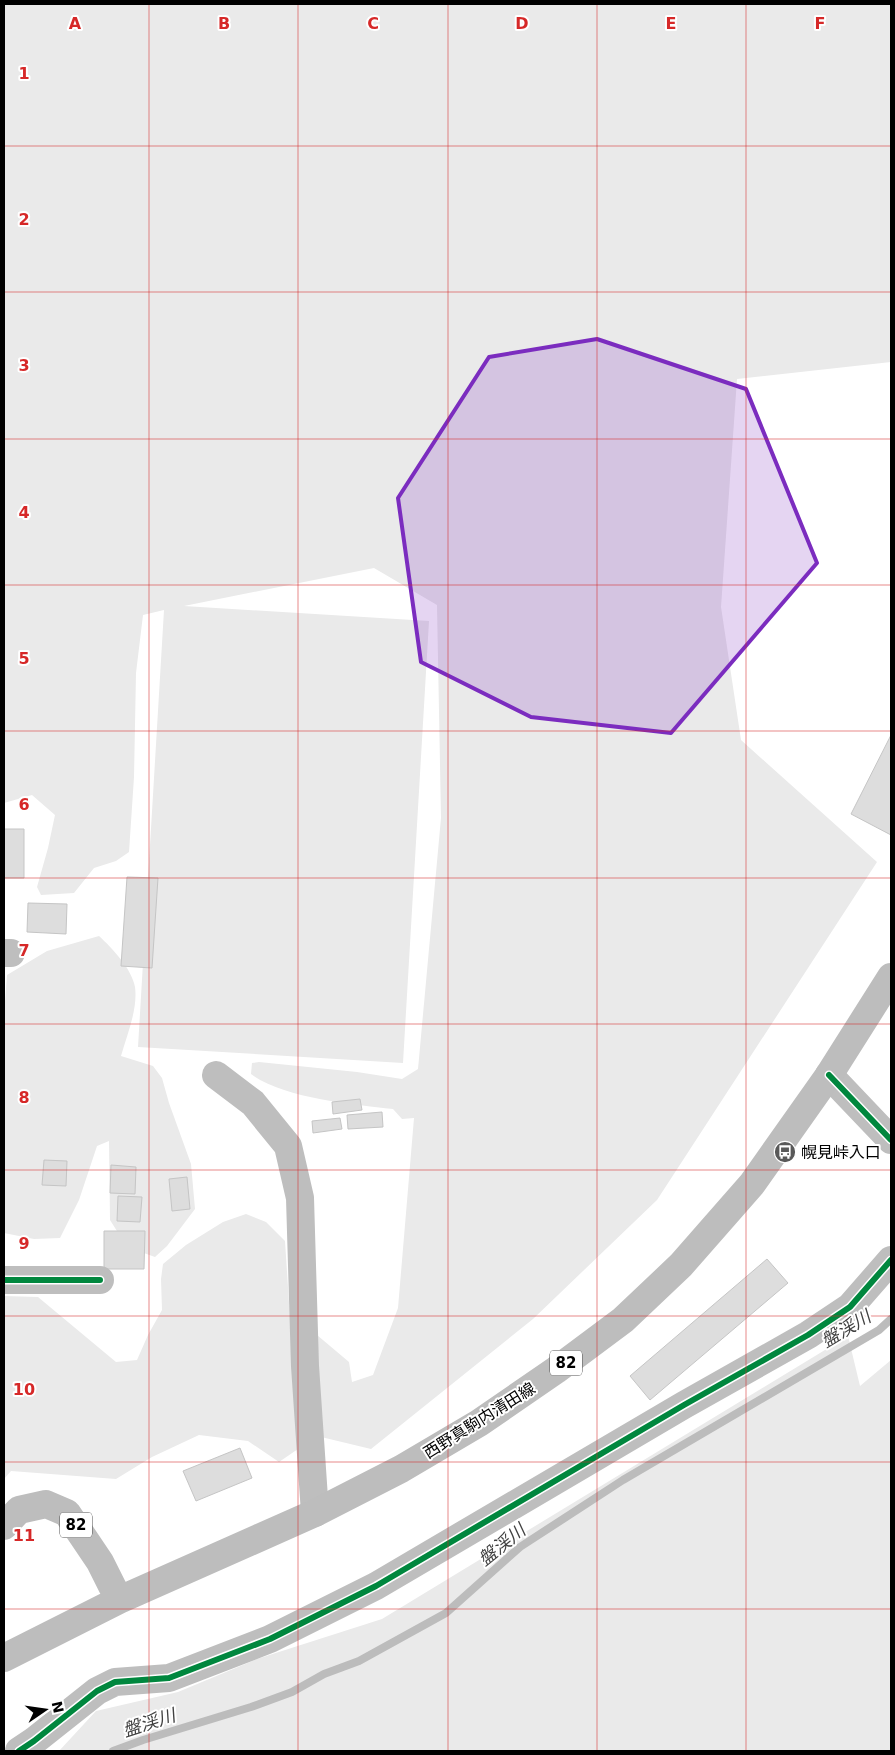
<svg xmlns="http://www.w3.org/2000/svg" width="895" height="1755" font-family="'DejaVu Sans','Noto Sans JP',sans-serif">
	<rect width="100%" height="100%" fill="#fff"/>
	<path fill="#eaeaea" d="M4,4h887v358l-154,17 -16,228 20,133 136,122 -220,338 -124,119 -162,130 -54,-13 -38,26 -31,-21 -49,-6 -47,22 -36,22 -105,-8 -7,8v-183l34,1 78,65 21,-2 11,-25 14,-25 -1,-31 2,-15 23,-19 37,-23 23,-8 20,8 19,19 5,77 27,17 32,27 3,20 21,-7 25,-67 16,-190 -12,1 -9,-10c-41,-5 -110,-11 -142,-35l1,-11 7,-1 98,10 45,7 16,-10 23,-251 -4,-213 -63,-37 -190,38 245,15 -26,442 -265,-16 26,-437 -21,5 -7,58 -2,104 -5,75 -13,9 -22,7 -20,25 -33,2 -4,-8 11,-39 7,-33 -23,-20 -28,8z
		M99,936c13,12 33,33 36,51 3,22 -8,48 -14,69l32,10 9,12 7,25 22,61 4,45 -28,37 -12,11 -28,-10 -17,-27 -1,-79 -12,5 -18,54 -19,38 -26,1 -30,-6v-218l3,-40 40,-24z
		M848,1336l12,50 31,-26v391h-832l37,-40 82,-19 79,-33 125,-40z"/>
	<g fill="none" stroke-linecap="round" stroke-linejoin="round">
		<path stroke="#bcbcbc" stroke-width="8" d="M113,1751l30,-11 108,-33 41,-15 32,-18 35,-13 87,-48 74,-66 103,-67 256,-150 12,-11"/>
	</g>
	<path fill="#ddd" stroke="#c5c5c5" d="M891,735v100l-40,-21z
		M4,829h20v49h-20z
		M127,877l31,1 -6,90 -31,-2z
		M28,903l39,1 -1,30 -39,-2z
		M360,1099l2,11 -29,4 -1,-12z
		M382,1112l1,15 -35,2 -1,-14z
		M340,1118l2,11 -29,4 -1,-12z
		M44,1160l23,1 -1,25 -24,-1z
		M111,1165l25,2 -1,27 -25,-1z
		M187,1177l3,32 -18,2 -3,-32z
		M118,1196l24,1 -2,25 -23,-1z
		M104,1231h41l-1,38h-40z
		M767,1259l21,24 -138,117 -20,-24z
		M240,1448l12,30 -56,23 -13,-30z"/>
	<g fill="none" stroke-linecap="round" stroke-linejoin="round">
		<path stroke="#bebebe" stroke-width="28" d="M4,953h7
			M216,1075l37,28 35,43 12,52 5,168 10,147
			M829,1075l62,65
			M4,1280h96
			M19,1751l15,-10 63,-50 18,-9 54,-4 101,-39 106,-53 308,-181 124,-70 42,-28 41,-47"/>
		<path stroke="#bdbdbd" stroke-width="28" d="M4,1526l15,-16 27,-6 21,9 33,49 19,38
			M4,1658l115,-58 196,-87 86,-44 78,-46 77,-53 67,-50 58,-55 71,-81 77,-109 62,-98"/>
		<g stroke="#fff" stroke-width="9">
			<path id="cycleway" d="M829,1075l62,65
				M4,1280h96
				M19,1751l15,-10 63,-50 18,-9 54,-4 101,-39 106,-53 308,-181 124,-70 42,-28 41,-47"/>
		</g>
		<use href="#cycleway" stroke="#00873e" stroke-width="6"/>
	</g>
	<path fill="#7b2cbf" fill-opacity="0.2" stroke="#7b2cbf" stroke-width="4" stroke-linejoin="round" d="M597,339l149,50 71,174 -146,170 -140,-16 -110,-55 -23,-164 91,-141z"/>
	<path fill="none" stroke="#d62828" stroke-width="1" stroke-opacity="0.55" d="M149,4v1747M298,4v1747M448,4v1747M597,4v1747M746,4v1747M4,146h887M4,292h887M4,439h887M4,585h887M4,731h887M4,878h887M4,1024h887M4,1170h887M4,1316h887M4,1462h887M4,1609h887"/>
	<defs>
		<g id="bus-disc" transform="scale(1.125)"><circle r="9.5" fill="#595959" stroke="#fff"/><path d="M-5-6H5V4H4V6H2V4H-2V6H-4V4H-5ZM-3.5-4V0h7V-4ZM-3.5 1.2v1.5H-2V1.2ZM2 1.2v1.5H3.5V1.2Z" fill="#fff"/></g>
	</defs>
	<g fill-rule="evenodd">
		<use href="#bus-disc" x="785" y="1152"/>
	</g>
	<g text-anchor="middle" stroke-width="4" stroke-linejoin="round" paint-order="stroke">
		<g fill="#fff" stroke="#4c4c4c" stroke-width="1">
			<rect x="550" y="1350.5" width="32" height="25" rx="4"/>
			<rect x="60" y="1512.5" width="32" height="25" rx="4"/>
		</g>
		<g font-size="15" font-weight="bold" fill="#000">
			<text x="566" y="1368">82</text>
			<text x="76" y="1530">82</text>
		</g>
		<g font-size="16" fill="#000" stroke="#fff" text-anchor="start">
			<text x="801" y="1158">幌見峠入口</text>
		</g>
		<g font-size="16" fill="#000" stroke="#fff">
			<text transform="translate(479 1420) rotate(-32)" y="6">西野真駒内清田線</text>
		</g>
		<g font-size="18" font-style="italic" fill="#414141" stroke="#fff">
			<text transform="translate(846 1329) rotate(-31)" y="6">盤渓川</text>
			<text transform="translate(502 1545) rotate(-39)" y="6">盤渓川</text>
			<text transform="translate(149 1723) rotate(-18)" y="6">盤渓川</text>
		</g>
	</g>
	<g font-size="16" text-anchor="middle" font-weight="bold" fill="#d62828" stroke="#fff" stroke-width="4" stroke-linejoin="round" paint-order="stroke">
		<text x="75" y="29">A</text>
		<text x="224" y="29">B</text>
		<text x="373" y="29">C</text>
		<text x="522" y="29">D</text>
		<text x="671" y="29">E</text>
		<text x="820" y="29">F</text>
		<text x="24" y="79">1</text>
		<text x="24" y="225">2</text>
		<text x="24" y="371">3</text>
		<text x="24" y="518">4</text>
		<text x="24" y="664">5</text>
		<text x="24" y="810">6</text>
		<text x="24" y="956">7</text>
		<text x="24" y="1103">8</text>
		<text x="24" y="1249">9</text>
		<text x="24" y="1395">10</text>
		<text x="24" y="1541">11</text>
	</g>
	<rect width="895" height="1755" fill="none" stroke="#000000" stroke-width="10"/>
	<g transform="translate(45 1710) rotate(77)" stroke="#ffffff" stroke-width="4" paint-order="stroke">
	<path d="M0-4L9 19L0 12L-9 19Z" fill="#000000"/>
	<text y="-8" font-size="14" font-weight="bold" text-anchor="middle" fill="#000000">N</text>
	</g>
</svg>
